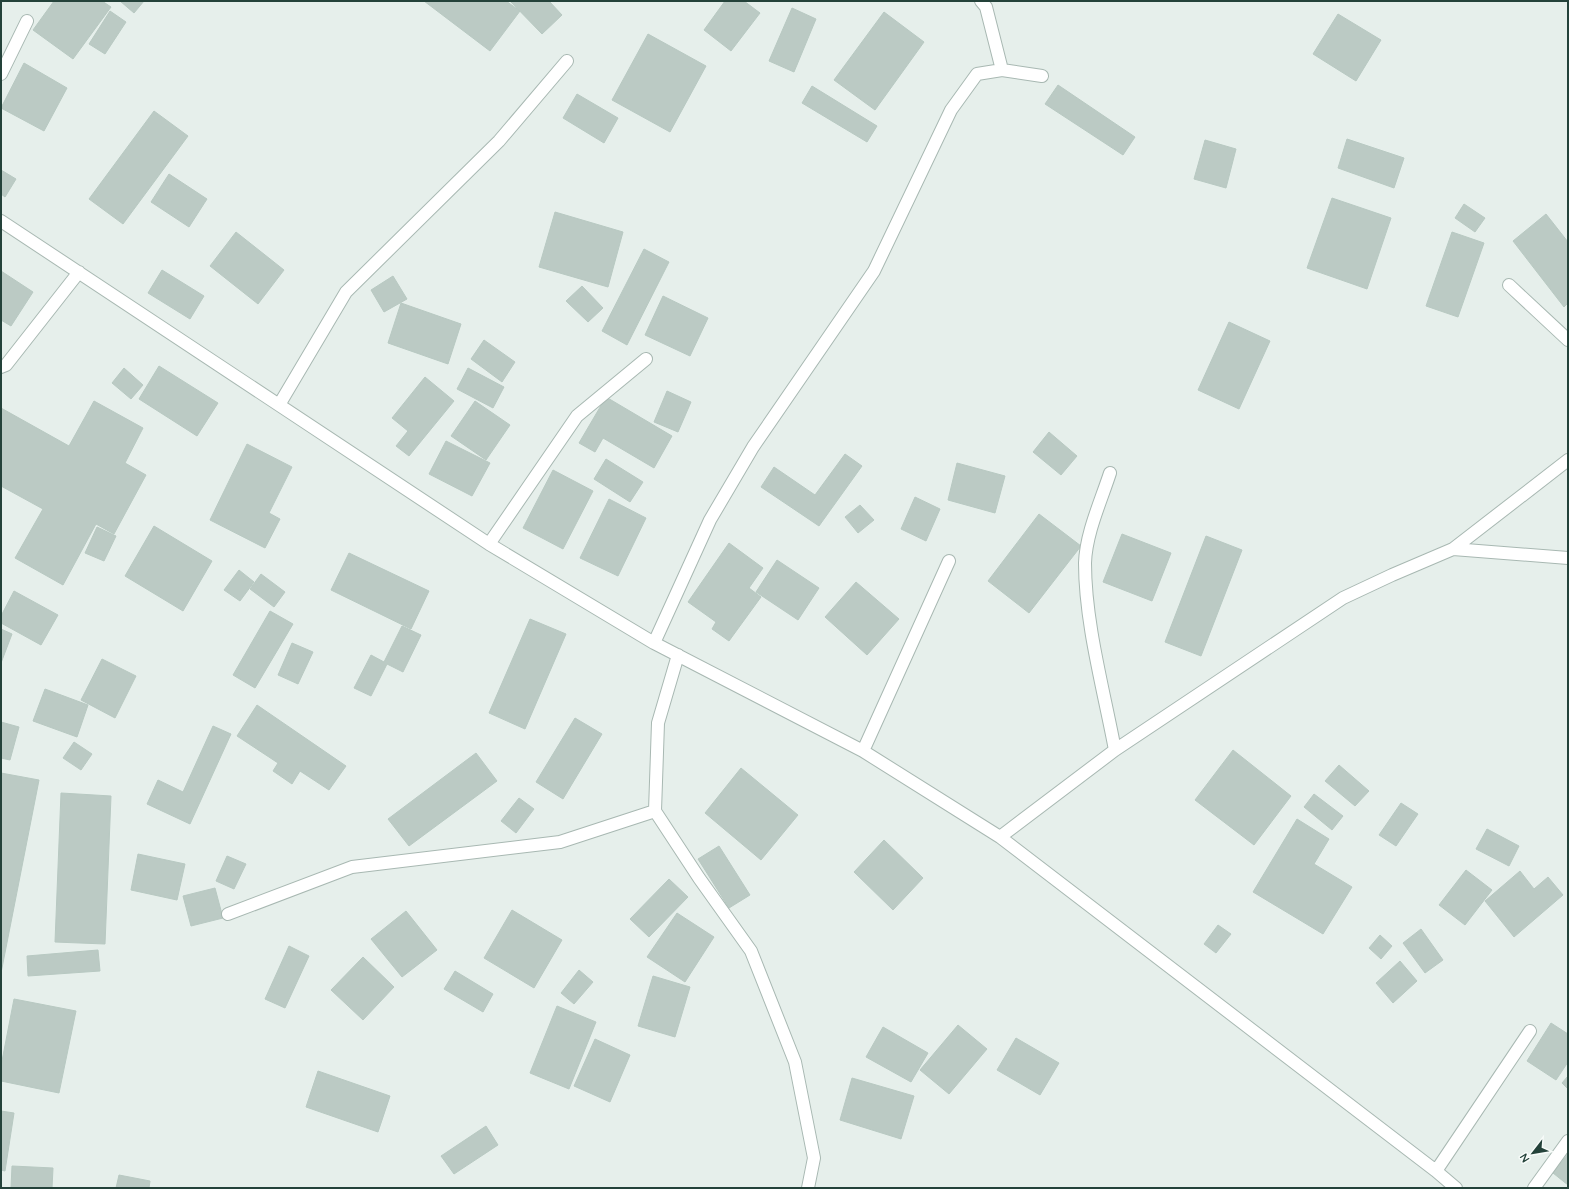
<svg xmlns="http://www.w3.org/2000/svg" width="1569" height="1189" font-family="Quicksand,sans-serif">
	<rect width="100%" height="100%" fill="#e6efeb"/>
	<path fill="#bbcac4" stroke="#b8c9c2" d="M54,1h48l9,6 -38,52 -40,-29z
		M120,1h24l-10,12z
		M424,1h82l14,10 -30,40z
		M510,1h39l13,14 -20,19z
		M725,1h19l16,12 -29,38 -27,-21z
		M792,8l24,11 -22,53 -25,-11z
		M110,11l16,11 -21,32 -16,-10z
		M884,12l40,30 -49,68 -41,-30z
		M1338,14l43,26 -25,41 -43,-27z
		M648,34l58,32 -36,66 -58,-32z
		M24,63l43,25 -23,43 -43,-23z
		M1058,85l77,52 -12,18 -78,-51z
		M812,86l65,40 -10,16 -65,-39z
		M577,94l41,24 -14,25 -41,-25z
		M154,111l34,25 -65,88 -34,-25z
		M1347,139l57,19 -10,30 -56,-20z
		M1205,140l31,9 -10,39 -32,-9z
		M1,170l15,9 -11,18 -4,-3z
		M169,174l38,25 -18,28 -38,-25z
		M1332,198l59,20 -24,71 -60,-21z
		M1464,204l21,14 -10,14 -20,-14z
		M555,212l68,20 -15,55 -69,-20z
		M1546,214l22,28v61l-4,4 -51,-66z
		M236,232l48,38 -26,34 -48,-38z
		M1452,232l32,11 -26,74 -32,-11z
		M644,249l25,13 -42,83 -25,-14z
		M162,270l42,26 -14,23 -42,-26z
		M1,271l32,21 -22,34 -10,-6z
		M393,276l14,23 -23,13 -13,-22z
		M582,286l21,22 -15,14 -22,-21z
		M663,296l45,22 -18,38 -45,-21z
		M401,303l60,21 -13,40 -60,-21z
		M1229,322l41,19 -31,68 -41,-19z
		M484,340l31,22 -13,20 -31,-23z
		M159,366l59,37 -21,33 -58,-37z
		M124,368l19,17 -12,14 -19,-16z
		M468,368l36,19 -11,21 -36,-19z
		M425,377l29,24 -45,55 -13,-10 12,-15 -16,-13z
		M667,391l24,11 -13,30 -24,-10z
		M606,397l66,39 -18,32 -51,-30 -8,14 -16,-9z
		M94,401l49,27 -18,35 21,12 -32,59 -18,-10 -33,61 -48,-27 28,-49 -42,-23v-78l68,38z
		M475,401l35,24 -24,35 -35,-24z
		M1049,432l28,24 -16,19 -28,-23z
		M446,441l44,22 -18,33 -43,-22z
		M247,444l45,23 -23,46 11,6 -15,29 -55,-28z
		M845,454l17,12 -43,60 -58,-39 13,-20 41,28z
		M606,459l37,23 -13,20 -36,-23z
		M957,463l48,13 -10,37 -47,-13z
		M553,470l40,21 -30,58 -40,-21z
		M915,497l25,12 -14,32 -25,-12z
		M609,499l37,19 -28,58 -38,-18z
		M860,505l14,15 -16,13 -13,-16z
		M1039,514l42,32 -52,67 -41,-32z
		M154,526l58,35 -29,50 -58,-35z
		M97,527l19,9 -12,25 -19,-8z
		M1122,534l49,19 -19,48 -49,-19z
		M1206,536l36,14 -41,106 -36,-14z
		M729,543l34,25 -14,20 12,9 -32,44 -17,-12 4,-7 -28,-20z
		M349,553l80,38 -18,38 -80,-39z
		M777,560l42,28 -21,32 -42,-28z
		M239,570l15,12 -14,19 -16,-11z
		M261,574l24,18 -11,15 -24,-18z
		M856,582l43,37 -32,36 -42,-38z
		M14,591l44,24 -17,30 -40,-22v-7z
		M270,611l23,13 -38,64 -22,-13z
		M530,619l36,15 -41,95 -36,-16z
		M402,626l19,9 -18,37 -16,-8 -16,32 -17,-8 17,-33 13,7z
		M1,629l11,5 -11,29z
		M292,643l21,9 -15,32 -20,-9z
		M102,659l34,17 -21,42 -34,-18z
		M45,689l43,16 -11,32 -44,-16z
		M257,705l89,61 -17,24 -29,-19 -8,13 -19,-13 5,-8 -41,-27z
		M575,718l27,16 -39,65 -27,-17z
		M1,722l18,5 -9,33 -9,-2z
		M213,726l18,8 -41,90 -43,-20 11,-24 25,12z
		M74,742l18,12 -11,16 -18,-12z
		M1233,750l58,46 -37,49 -59,-45z
		M476,753l21,28 -88,65 -21,-27z
		M1339,765l30,26 -14,15 -30,-25z
		M741,768l57,47 -37,45 -56,-47z
		M1,773l38,7 -38,193z
		M61,793l50,3 -6,148 -50,-2z
		M1314,794l29,22 -11,14 -28,-23z
		M519,798l15,11 -18,24 -15,-12z
		M1401,803l17,11 -22,32 -17,-11z
		M1297,819l32,20 -15,25 38,23 -29,47 -70,-42z
		M1487,829l32,17 -10,20 -33,-17z
		M884,840l39,38 -30,32 -39,-38z
		M719,846l31,49 -21,13 -31,-49z
		M138,854l47,10 -8,36 -46,-10z
		M227,856l19,8 -12,25 -18,-8z
		M1466,870l26,20 -27,35 -26,-20z
		M1520,871l14,18 14,-12 15,18 -49,42 -29,-36z
		M669,879l19,18 -39,40 -19,-18z
		M215,888l8,30 -32,8 -8,-30z
		M512,910l50,30 -28,48 -50,-30z
		M406,911l31,39 -35,27 -31,-38z
		M677,913l37,24 -29,45 -38,-25z
		M1218,925l13,9 -15,19 -12,-9z
		M1421,929l22,31 -18,13 -22,-30z
		M1380,935l12,11 -11,13 -12,-11z
		M289,946l20,10 -24,52 -20,-9z
		M98,950l2,21 -72,5 -1,-20z
		M363,957l31,30 -31,33 -32,-30z
		M1400,961l17,20 -24,22 -17,-20z
		M579,970l14,12 -19,22 -13,-11z
		M455,971l38,23 -10,18 -39,-23z
		M653,976l37,11 -15,50 -37,-11z
		M14,999l62,12 -17,82 -58,-12v-15z
		M557,1006l39,16 -27,67 -39,-16z
		M1551,1023l17,11v28l-12,18 -29,-19z
		M958,1025l29,24 -38,45 -29,-24z
		M883,1027l45,26 -17,29 -45,-25z
		M1016,1038l43,25 -19,32 -43,-25z
		M595,1039l35,16 -20,47 -36,-16z
		M318,1071l72,25 -12,36 -72,-25z
		M1568,1076v13l-6,-6z
		M852,1078l62,18 -13,43 -61,-19z
		M1,1111l13,2 -9,58 -4,-1z
		M486,1126l12,19 -44,29 -13,-18z
		M1568,1154v31l-15,-12z
		M12,1166l41,2 -1,20h-41z
		M119,1175l31,6 -1,7h-33z"/>
	<g fill="none" stroke-linecap="round" stroke-linejoin="round">
		<g stroke="#a8b8b2" stroke-width="14">
			<path id="street" d="M981,1l5,6 16,63
				M1,74l26,-53
				M1,221l488,323 165,99 209,108 137,86 436,334 20,17
				M1509,285l59,55
				M1,367l5,-2 73,-93
				M279,405l67,-113 153,-151 68,-80
				M1110,473c-9,28 -24,60 -25,90 0,60 19,128 30,187
				M489,544l88,-128 69,-57
				M1453,549l115,9
				M654,643l56,-123 43,-73 121,-176 77,-161 26,-36 25,-4 40,6
				M678,655l-20,68 -3,88 44,67 52,73 44,111 19,96 -6,30
				M863,751l86,-190
				M1000,837l115,-87 228,-152 49,-23 61,-26 115,-89
				M228,914l124,-47 208,-25 95,-31
				M1436,1171l94,-140
				M1534,1188l34,-47"/>
		</g>
		<use href="#street" stroke="#fff" stroke-width="12"/>
	</g>
	<rect width="1569" height="1189" fill="none" stroke="#24423a" stroke-width="4"/>
	<g transform="translate(1533 1153) rotate(239)" stroke="#f7fbf9" stroke-width="3" paint-order="stroke">
	<path d="M0-3L7 15L0 10L-7 15Z" fill="#24423a"/>
	<text y="-6" font-size="11" font-weight="bold" text-anchor="middle" fill="#24423a">N</text>
	</g>
</svg>
